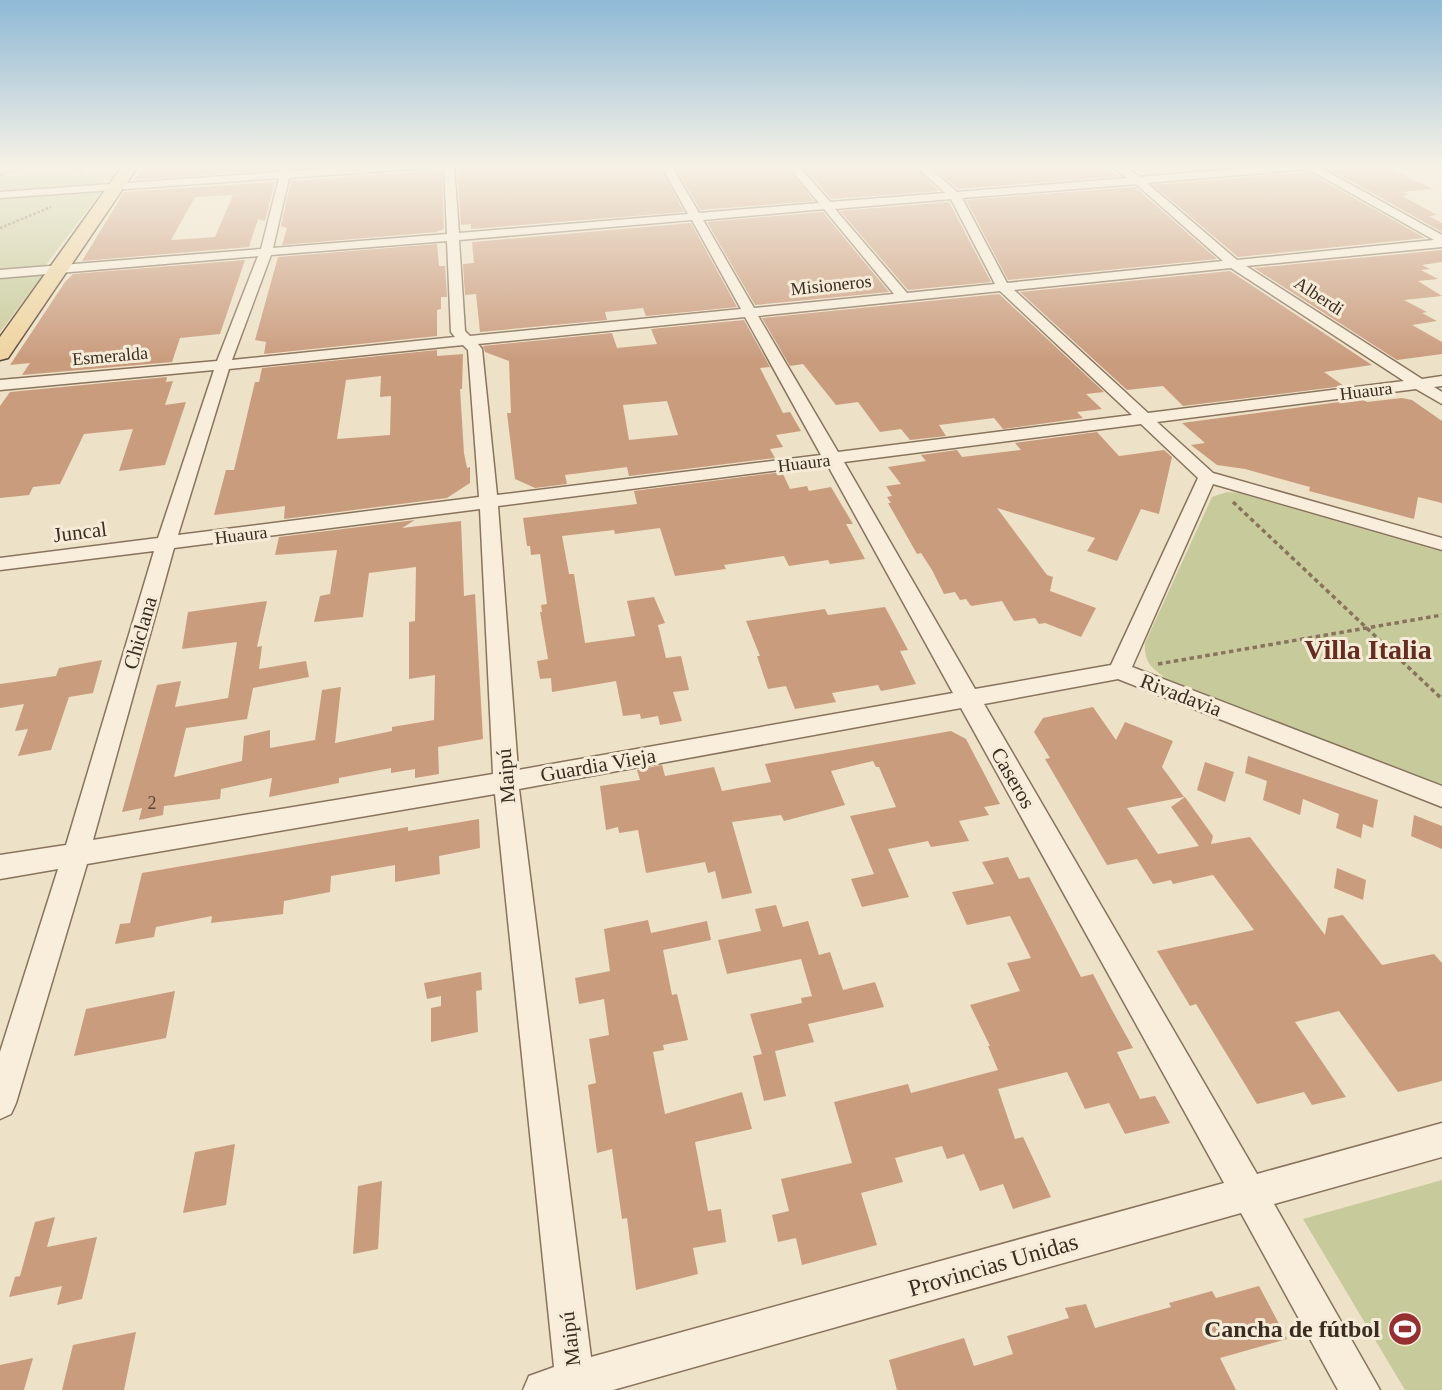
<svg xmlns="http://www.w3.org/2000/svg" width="1442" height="1390" font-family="'Times New Roman',serif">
	<rect width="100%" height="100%" fill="#ede1c7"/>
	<path fill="#c7cb9b" d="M0,165h121l-10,14 -11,7 -100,7z
		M1124,165h170l-146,11z
		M101,192l-55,73 -46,7v-75z
		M29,274l13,2 -42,56v-53z
		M1227,492l12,1 203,59v235l-275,-108c-15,-11 -23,-16 -22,-36l67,-146z
		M1442,1180v210h-37l-102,-171z"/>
	<path fill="#ca9c7e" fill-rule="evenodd" d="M145,165h132l-2,5 -142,10z
		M511,165h148l25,47 -213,17v-5l-10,1 -4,-56z
		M674,165h111l29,36 -114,9z
		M802,165h111l26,26 -108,8z
		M931,165h165l24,11 -162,13z
		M1385,166l48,23 -31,3 7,3 -7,1 35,19 -8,1 13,7v9l-111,-62z
		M430,168v3l12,-1 2,59 -8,3 -154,13 5,-17 -6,-2 10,-45 134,-10z
		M1308,172l117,66 -187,19 -85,-72z
		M275,182l-10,39 -7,-2 -9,28 -167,14 42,-69zM233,195l-18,42 -44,3 24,-43z
		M1135,187l82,72 -209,21 -42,-80z
		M949,202l42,80 -83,8 -68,-79z
		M823,212l66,80 -134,13 -48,-83z
		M691,223l46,84 -91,9 -3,-8 -38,4 2,8 -127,12 -4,-38 -11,1 -2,-31 11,-1 -2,-21z
		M437,244l2,22h6l2,31h-6v12l-4,1v26l-173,18 2,-12 -11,-2 23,-83z
		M1442,250v12l-20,3 8,4 -9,1 17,9 -20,2 24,15 -38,4 23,12 -5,1 15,8 -25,4 30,17v12l-45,6 -143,-92z
		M245,260l-25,74 -40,4 -8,24 -150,13 8,-12 -20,2 55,-83 8,-8z
		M1230,271l142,94 -48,7 20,14 -161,20 -20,-20 -36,4 -107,-98z
		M999,294l105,98 -18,2 16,15 -25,3 6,6 -80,11 -9,-11 -55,7 7,11 -36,4 -9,-11 -21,3 -22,-30 -22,3 -33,-41 -13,2 -28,-48z
		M744,320l26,47 -10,1 23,45 7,-1 11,19 -25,4 7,12 -13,2 5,9 -146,18 -2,-9 -62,8 2,9 -32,4 -20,-9 -8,-66h4l-2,-52 -24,-9 -2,-6 129,-13 5,15 40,-4 -6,-15zM667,401l11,34 -49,5 -6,-35z
		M437,350v6l26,-2 -1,35h-2l4,64 3,15 3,-1v16l-23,15 -163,21 1,-13 -71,9 12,-45h8l21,-88h4l3,-14zM381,376l-1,21 11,-1 -1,39 -53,4 9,-59z
		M167,377l-1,5 7,-1 -8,24 21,-3 -21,63 -46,6 14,-42 -49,5 -24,50 -27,3 -4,8 -29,3v-92l10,-14z
		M1402,398l10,2 30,21v82l-24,-6 -4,22 -105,-28 1,-4 -65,-18 -28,-4 -26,-20 14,-2 -23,-20 180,-24 5,3z
		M1097,432l22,24 45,-6 8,7 -13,57 -18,-5 -24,52 -30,-10 8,-13 -98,-30 50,67 6,2 -3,14 46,17 -15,29 -36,-14 -6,1 -4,-6 -21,3 -12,-20 -31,5 -5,-7 -6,1 -5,-8 -11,2 -12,-24 -11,-17 -4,1 -29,-51h3l-4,-6 5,-1 -6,-10 15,-2 -13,-17 38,-6 -5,-6 36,-5 5,7 59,-7 -6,-7z
		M782,472l8,17 17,-3 2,5 22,-4 22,37h-7l19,35 -35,5 -2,-4 -39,6 -5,-10 -60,9 2,4 -51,7 -15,-48 -45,6 -1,-4 -52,6 7,38h5l11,69 50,-7 -8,-35 27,-4 11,26 -7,2 8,33 15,-2 8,34 -16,2 9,29 -22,4 -2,-9 -17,3 -1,-5 -17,2 -7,-35 -64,11 -1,-14 -11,1 -3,-18 11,-2 -8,-47h2l-1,-7 6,-1 -7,-50 -9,1 -1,-9h-3l-4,-28 114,-14 -3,-13z
		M415,520l-13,8 59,-7 3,75 11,-2 8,145 -45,8 1,27 -24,4v-9l-24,4v-5l-52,10v5l-70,14 3,-19 -51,11 -1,10 -56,7 -1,9 -24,5 3,-12 -20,4 35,-127 24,-4 -6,26 53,-9 9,-56 -55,7 6,-37 79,-11 -10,46 5,-1 -3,23 47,-8 3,16 -56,11 -6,31 -61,9 -12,49 68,-16 2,-25 26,-6v18l45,-8 7,-50 19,-3 -6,56 57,-12v-4l42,-7 1,-45 -26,4v-57l6,-1 1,-54 -47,6 -6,44 -49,5 6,-26 10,-2 7,-44 -62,5 4,-18z
		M885,607l23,43 -8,1 16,33 -35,7 -3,-6 -46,8 4,9 -41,7 -9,-23 -18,3 -11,-33h3l-14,-35 79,-12 3,6z
		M102,660l-9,33 -24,4 -18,53 -33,6 10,-27 -13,2 9,-27 -24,4v-24l56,-8 3,-8z
		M1093,707l23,33 9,-18 48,19 -11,26 22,30 -57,11 31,46 41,-8 -28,-39 14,-10 28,39 -2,8 39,-7 75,98 3,-17 15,-3 39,50 52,-11 8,9v118l-44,11 -59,-81 -44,11 51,75 -34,8 -8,-13 -47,12 -61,-100 -6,2 -33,-55 97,-21 -41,-55 -40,9 -2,-4 -18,4 -16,-25 -30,6 -62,-106 5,-1 -16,-26 9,-14z
		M951,731l15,8 34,65 -16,3 5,8 -30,6 10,20 -38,6 -3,-6 -40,8 21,48 -47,10 -11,-28 23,-5 -24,-58 46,-9 -17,-40h-3l-3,-6 -42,10 14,34 -61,16 -3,-6 -49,7 20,71 -30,6 -7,-28 -7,2 -3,-11 -59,11 -8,-43 -19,3 -1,-6 -12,3 -6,-44 40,-6 -3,-10 25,-5 3,11 49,-9 8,24 49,-9 -6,-18z
		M1248,756l130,44 -5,28 -10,-4 -2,14 -25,-10 3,-14 -36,-15 -3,16 -37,-15 4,-19 -22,-8z
		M1205,762l29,10 -9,30 -28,-12z
		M1414,815l28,11v23l-31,-13z
		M479,819l1,29 -41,8 1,18 -45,8v-17l-64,11 -1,16 -46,9 -1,13 -72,9 1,-7 -56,11 -2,10 -39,7 5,-20 10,-1 12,-50 266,-46v4z
		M1008,857l11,22 10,-2 52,100 12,-3 19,36 21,38 -16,4 23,47 15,-3 15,27 -45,11 -16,-31 -24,6 -18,-37 -69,17 17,50 8,-2 28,60 -38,12 -10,-25 -23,7 -16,-37 -17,5 -5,-13 -47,12 8,24 -42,11 16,52 -75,20 -6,-27 -18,4 -6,-27 17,-4 -8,-32 71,-16 -18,-61 74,-18 3,9 87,-23 -10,-24h2l-20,-41 50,-14 -13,-28 24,-5 -21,-42 -43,9 -15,-33 42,-8 -12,-22z
		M1337,868l29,12 -3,20 -29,-12z
		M776,905l7,22 25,-6 11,34 11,-3 13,38 32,-8 9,25 -76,17 6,18 -39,9 11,45 -22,5 -11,-45 9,-2 -12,-40 52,-11 -1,-5 11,-2 -11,-37 -74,15 -9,-34 43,-9 -6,-22z
		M648,920l3,13 56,-12 4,19 -48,10 9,45 5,-1 11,46 -25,5 1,5 -11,2 12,62 77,-22 10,37 -57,13 13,69 13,-2 5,33 -33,6 5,26 -62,16 -9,-72 -5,1 -10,-70 -15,4 -9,-68 8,-2 -7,-44 20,-4 -5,-36 -25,5 -4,-26 35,-7 -6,-42z
		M481,972l1,18 -6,1 2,41 -47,10v-34l10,-2v-10l-14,3 -3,-16z
		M175,991l-9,47 -92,18 12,-47z
		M235,1144l-9,61 -43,8 12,-61z
		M382,1181l-4,68 -25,5 5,-68z
		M55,1217l-8,30 50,-10 -15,62 -25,6 5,-19 -53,11 6,-20 5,-1 15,-54z
		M1259,1286l28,53 -67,19 16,32h-339l-8,-30 75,-22 10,28 39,-12 -6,-18 62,-18 -4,-10 21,-4 9,24 76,-21 -2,-4 43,-12 4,7z
		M136,1332l-12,58h-62l11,-45z
		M33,1358l-9,32h-24v-25z"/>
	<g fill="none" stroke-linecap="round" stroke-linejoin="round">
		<g stroke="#89735d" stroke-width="3">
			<path id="street" d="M282,165h10l-1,6 85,-6h54l-5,3 -136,10 -16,70 174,-14 -3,-69h10l5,68 229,-19 -27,-49h10l28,48 120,-10 -32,-38h11l32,37 115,-9 -30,-28h12l30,27 170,-14 -18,-13h13l18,12 141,-12h47l-7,3 121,67v12l-196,19 176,113 20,-3v10l-8,1 8,5v12l-26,-15 -259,33 56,51 229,65v12l-229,-66 -81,183 310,119v21l-324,-128 -134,25 273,470 185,-51v34l-168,47 106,186h-42l-97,-177 -628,177h-90l6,-14 25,-9 -59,-573 -408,70 -71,239 -5,11 -11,5v-67l58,-183 -58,10v-24l66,-10 88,-294 -154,19v-12l158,-20 56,-168 -214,20v-10l217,-19 41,-105 -258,22v-8l261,-21 18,-71 -279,20v-6l280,-20zM1308,169l126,71 -197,20 -90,-77zM1136,184l87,77 -216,22 -45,-85zM951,199l44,85 -88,9 -72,-84zM824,209l70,85 -140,14 -51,-88zM692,220l49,89 -271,27 -5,-5 -6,-91zM447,241l4,91 4,5 -223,23 39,-105zM1231,268l173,113 -256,32 -134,-123zM1000,291l132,124 -294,37 -80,-136zM745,317l76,138 -324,40 -15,-146 -4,-5zM463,345l5,5 11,147 -301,38 51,-166zM1141,424l57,54 -87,187 -136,24 -131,-227zM827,464l126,229 -435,77 -20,-264zM480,509l13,265 -400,66 81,-292zM961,708l263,475 -633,174 -72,-568z"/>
		</g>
		<g stroke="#574231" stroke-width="3">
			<path id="primary" d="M123,165h16l-131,193 -8,2v-23z"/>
		</g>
		<path stroke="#89735d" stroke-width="2.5" stroke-dasharray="2.5 2" stroke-linecap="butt" d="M63,165l20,9
			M0,175l31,-10
			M0,228l51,-21"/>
		<path stroke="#89735d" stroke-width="3.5" stroke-dasharray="4.5 3.5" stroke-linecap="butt" d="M1233,502l209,197
			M1158,664l284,-49"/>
		<use href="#street" fill="#f8eedb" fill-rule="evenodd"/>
		<use href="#primary" fill="#efd4a1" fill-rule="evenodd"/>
	</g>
	<linearGradient id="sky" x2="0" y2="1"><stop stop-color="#8eb9d5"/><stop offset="0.46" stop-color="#f7f2e6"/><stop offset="1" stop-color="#f7f2e6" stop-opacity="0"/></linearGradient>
	<rect width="1442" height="360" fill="url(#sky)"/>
	<defs>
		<g id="stadium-disc" transform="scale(1.75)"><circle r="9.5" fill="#962f32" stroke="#f5ebd7"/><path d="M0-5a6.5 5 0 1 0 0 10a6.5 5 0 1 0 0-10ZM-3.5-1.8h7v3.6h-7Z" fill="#fff"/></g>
	</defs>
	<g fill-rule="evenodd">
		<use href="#stadium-disc" x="1405" y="1329"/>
	</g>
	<g text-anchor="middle" stroke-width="6" stroke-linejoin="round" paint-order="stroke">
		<g font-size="18" fill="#392c20" stroke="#f5ebd7">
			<text transform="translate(831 285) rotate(-6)" y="6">Misioneros</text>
			<text transform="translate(1319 296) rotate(33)" y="6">Alberdi</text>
			<text transform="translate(110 356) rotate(-5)" y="6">Esmeralda</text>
			<text transform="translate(1366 391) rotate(-7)" y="6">Huaura</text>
			<text transform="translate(804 463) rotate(-7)" y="6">Huaura</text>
			<text transform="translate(241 535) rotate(-7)" y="6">Huaura</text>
		</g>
		<g font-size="18" fill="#5d4838">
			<text x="152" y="809">2</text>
		</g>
		<g font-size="21" fill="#392c20" stroke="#f5ebd7">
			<text transform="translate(80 532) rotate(-7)" y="7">Juncal</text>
			<text transform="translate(140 633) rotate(-74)" y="7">Chiclana</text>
			<text transform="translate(1181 695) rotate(21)" y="7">Rivadavia</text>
			<text transform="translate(598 765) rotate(-10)" y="7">Guardia Vieja</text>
			<text transform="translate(506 776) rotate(-95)" y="7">Maipú</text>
			<text transform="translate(1013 778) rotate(60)" y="7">Caseros</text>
			<text transform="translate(570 1339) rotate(-97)" y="7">Maipú</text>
		</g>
		<g font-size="24" fill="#392c20" stroke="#f5ebd7">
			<text transform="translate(993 1265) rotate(-16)" y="8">Provincias Unidas</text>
		</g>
		<g font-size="24" font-weight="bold" fill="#392c20" stroke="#f5ebd7" text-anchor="end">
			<text x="1380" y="1337">Cancha de fútbol</text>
		</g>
		<g font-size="28" font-weight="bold" fill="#652d21" stroke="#f5ebd7">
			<text x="1368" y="659">Villa Italia</text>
		</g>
	</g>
</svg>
